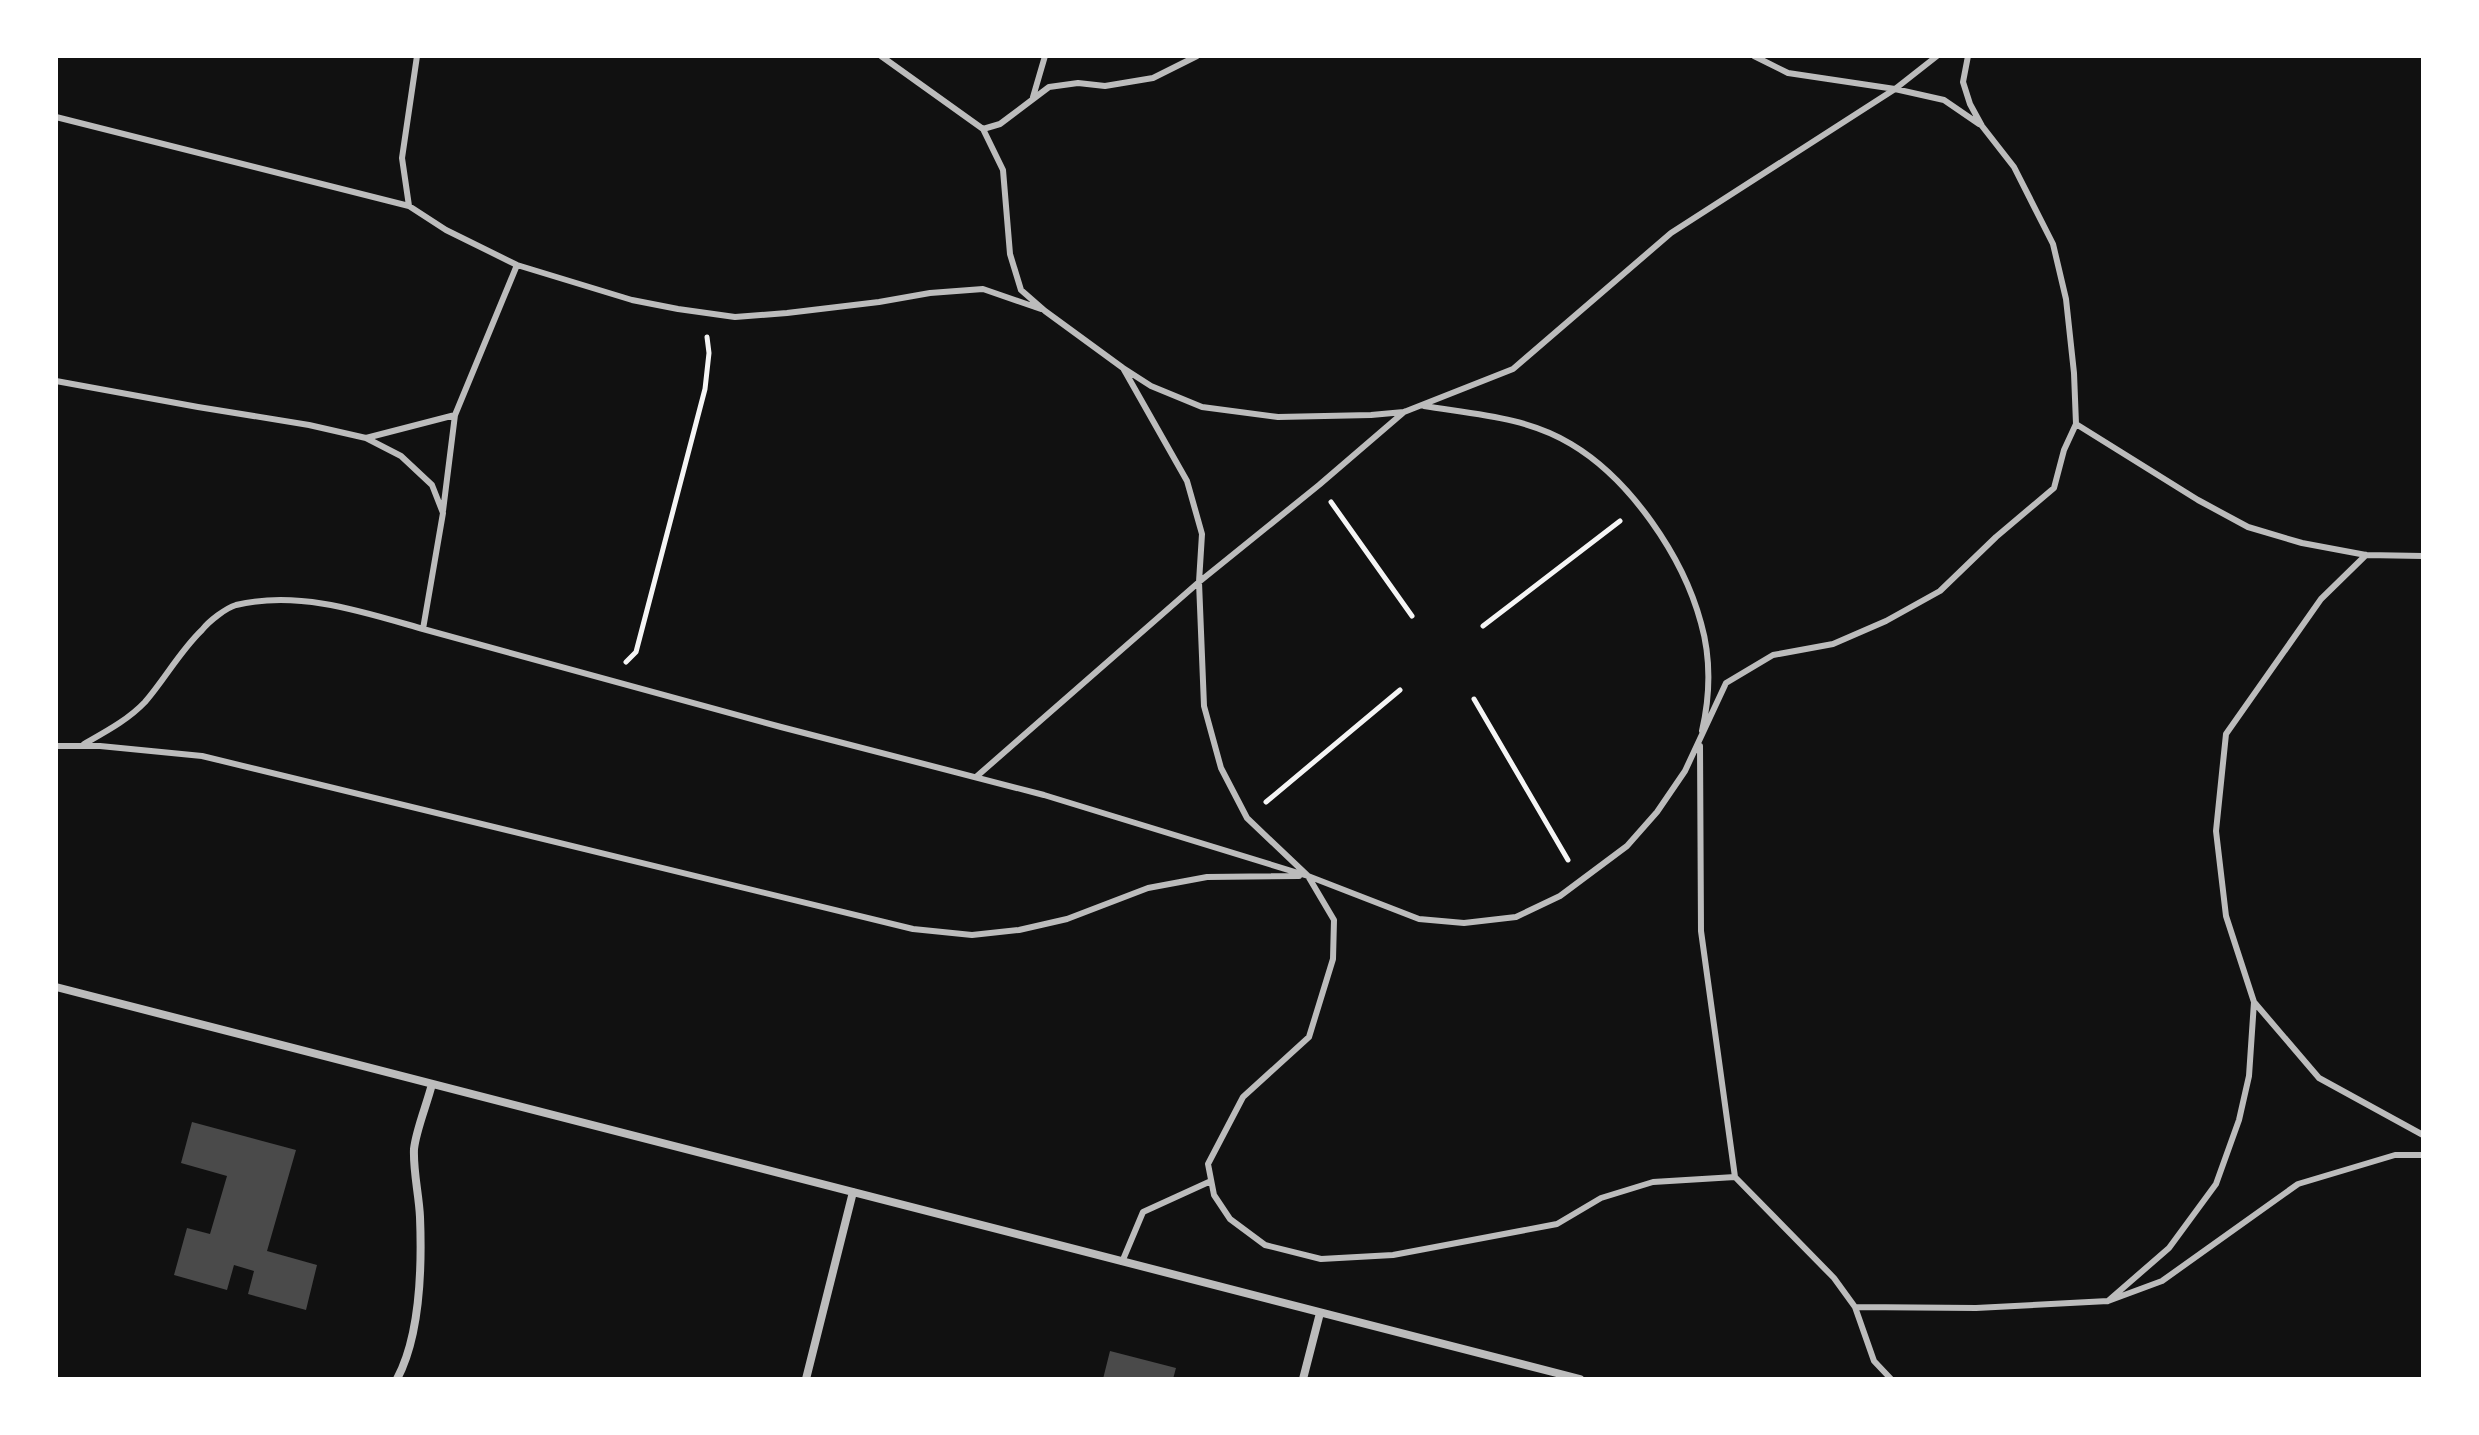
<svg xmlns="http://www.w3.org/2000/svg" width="2479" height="1435" font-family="Lora,serif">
	<rect width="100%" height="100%" fill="#111"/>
	<path fill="#4a4a4a" d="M192,1122l104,28 -29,101 50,14 -11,45 -58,-16 6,-23 -20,-6 -7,25 -53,-15 13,-47 23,6 17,-58 -46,-13z
		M1110,1351l66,17 -3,11h-70z"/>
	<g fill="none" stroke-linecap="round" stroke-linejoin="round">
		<path stroke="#f5f5f5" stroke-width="5" d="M1331,502l81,114
			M1483,626l137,-105
			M626,662l10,-10 69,-263 4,-36 -2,-16
			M1474,699l94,161
			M1266,802l134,-112"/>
		<path stroke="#bcbcbc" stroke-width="6" d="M881,56l102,73 20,41 7,84 11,36 24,21 78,57 28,18 51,21 76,10 93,-2 33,-3 109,-43 158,-136 224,-144 42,-33
			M1754,56l34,17 107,16 49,11 35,24
			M1033,97l12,-41
			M56,117l353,89 37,24 71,35 115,35 46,9 57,8 52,-4 92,-11 51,-9 53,-4 58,20
			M983,129l17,-5 49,-37 29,-4 27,3 48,-8 44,-22
			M409,206l-7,-48 15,-102
			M1123,368l64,113 15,53 -3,48 5,124 17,62 26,50 61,58 26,44 -1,39 -24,78 -66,60 -35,67 6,31 16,24 35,26 56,14 72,-4 164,-31 44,-26 52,-16 82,-5
			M56,381l142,26 111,18 57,13 35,18 31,29 11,28 -20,116c-59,-17 -124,-39 -187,-24 -10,3 -27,16 -34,25 -22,21 -37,49 -57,72 -17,18 -40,30 -61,42
			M1424,406c50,8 103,11 147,38 59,35 112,112 130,179 10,35 9,73 1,108
			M2076,424l122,76 50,27 54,16 64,12 57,1
			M366,438l89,-23 62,-150
			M443,511l12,-96
			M423,629l358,98 263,68 264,81 111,43 45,4 52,-6 44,-21 67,-50 30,-34 28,-41 41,-88 47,-28 60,-11 53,-23 54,-30 56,-54 58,-49 10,-38 12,-26 -2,-51 -8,-74 -13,-55 -39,-77 -32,-41 -12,-22 -7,-22 5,-26
			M56,746h44l102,10 711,173 59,6 47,-5 48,-11 81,-31 59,-11 92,-1
			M1700,746l1,185 34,246 99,101 21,29 19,54 17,18
			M976,777l223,-195 120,-97 85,-73
			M2254,1002l65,76 104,57
			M1122,1262l21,-50 68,-31
			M2108,1301l61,-53 47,-64 23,-64 10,-44 5,-74 -28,-86 -10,-85 10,-97 95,-135 45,-44
			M1855,1307l121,1 132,-7 54,-20 136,-97 97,-29h28"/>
		<path stroke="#bcbcbc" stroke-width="8" d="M56,987l1524,392
			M397,1379c24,-45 25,-112 23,-162 -1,-22 -7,-46 -6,-68 2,-19 13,-45 18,-65
			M806,1379l47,-187
			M1303,1379l17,-66"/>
	</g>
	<rect width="2479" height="1435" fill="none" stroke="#ffffff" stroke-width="116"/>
</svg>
